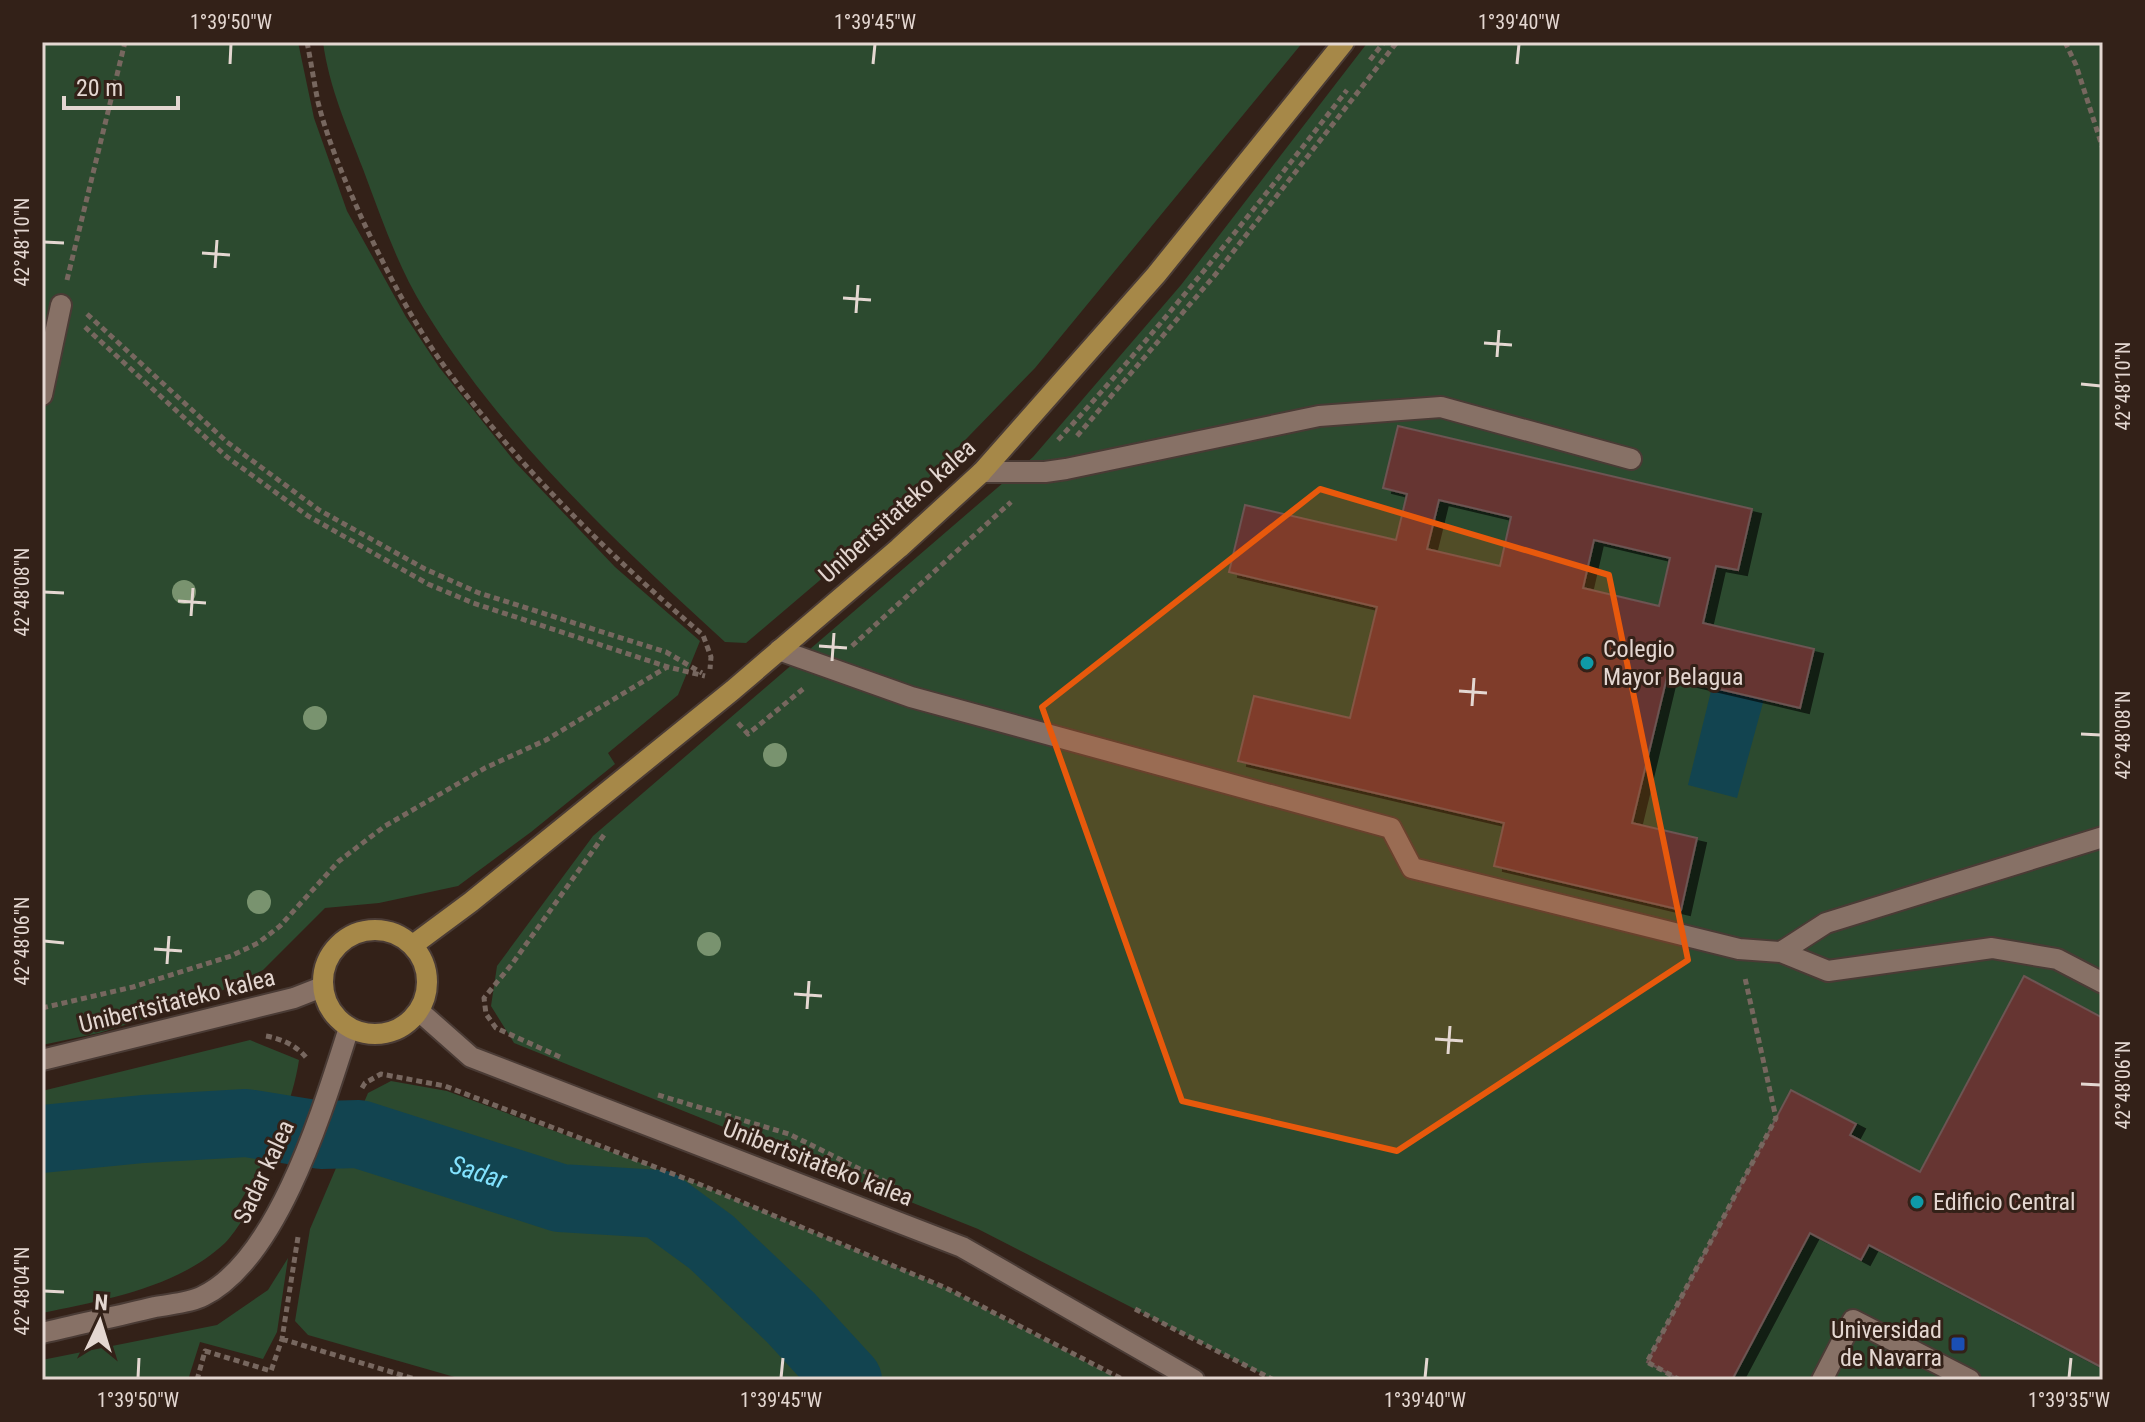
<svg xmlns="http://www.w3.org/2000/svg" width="2145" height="1422" font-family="'Roboto Condensed',sans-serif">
	<defs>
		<filter id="shadow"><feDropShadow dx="9" dy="5" stdDeviation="0" flood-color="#0009"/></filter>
	</defs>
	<rect width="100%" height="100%" fill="#332118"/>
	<path fill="#2c4a2f" d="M42,42h256l16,76 33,93 59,106 33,50 76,95 100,105 85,74 -22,54 -70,58 7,11 -84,68 -73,54 -79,17 -54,5 -62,62 -64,32 -100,31 -57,12z
		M323,42h980l-268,326 -162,167 -127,108 -21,-1c-111,-102 -222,-204 -301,-333 -27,-44 -43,-92 -61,-140 -16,-42 -34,-82 -40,-127z
		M1368,42h735v1338h-829l-296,-151 -464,-186 -23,-37 6,-40 96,-130 440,-379 148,-172z
		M250,1040l49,20c-8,53 -35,104 -64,150l9,8c-6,8 -12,18 -19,25 -48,45 -121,57 -183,70v-222z
		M391,1081l56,10 248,92 249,104 176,93h-655l-157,-45 -13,-14 15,-92 58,-136z
		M288,1258l-11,74 -14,27 -63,-17 -12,38h-146v-20l175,-35 51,-35z"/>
	<path fill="#124450" d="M1712,687l52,12 -27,99 -49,-13z"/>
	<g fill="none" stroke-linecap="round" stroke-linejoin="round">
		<path stroke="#124450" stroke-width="68" id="s1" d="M42,1139l101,-10 103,-6 75,12 38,-1 201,64 99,6 52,38 80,76 57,62"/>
	</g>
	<path fill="#663633" stroke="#6c5452" stroke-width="2" fill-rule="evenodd" filter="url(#shadow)" d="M1398,426l354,83 -14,61 -22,-4 -13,57 111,26 -14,59 -133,-31 -35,146 65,15 -16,72 -187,-44 10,-43 -266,-62 16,-65 96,22 27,-111 -148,-35 16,-67 151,35 11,-46 -24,-6zM1439,500l72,17 -11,49 -73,-17zM1594,540l76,18 -11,48 -76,-18z
		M2024,976l79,42v350l-234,-123 -8,15 -51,-27 -78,147h-52l-33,-18 144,-272 65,34 -6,11 70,37z"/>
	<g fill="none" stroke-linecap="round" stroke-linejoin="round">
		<g stroke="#4a3b35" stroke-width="24">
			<path id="minor" d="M42,395l19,-90
				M982,472h63l21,-3 253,-53 122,-9 190,52
				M779,650l132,47 480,131 21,40 327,81 42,3 45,-29 277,-86
				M1781,952l47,19 164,-23 65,11 46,24
				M419,1011l52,46 491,190 232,133
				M42,1060l252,-62 28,-11
				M42,1333c38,-9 76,-17 113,-26 15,-3 35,-4 48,-11 76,-37 121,-191 146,-268
				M1822,1380l31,-60 117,60"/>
		</g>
		<g stroke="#4a3b35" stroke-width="24">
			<path id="major" d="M323 982a52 52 0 1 1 104 0a52 52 0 1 1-104 0Z
				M413,945l58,-43 262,-212 166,-142 83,-76 174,-197 188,-233"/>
		</g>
		<path stroke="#77675f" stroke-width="5" stroke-dasharray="6 4" stroke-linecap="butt" d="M307,42c4,20 7,40 11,60 10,40 28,81 45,119 25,53 52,106 87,153 73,97 161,183 253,261l8,22 -1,12
			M2065,42l11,23 27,84
			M2102,42l1,2
			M1370,60l14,-18
			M67,280l58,-238
			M87,314l140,128 92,68 106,59 54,24 187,59 36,21
			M85,327l142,130 81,59 120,68 45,19 195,64 37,9
			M1077,436l138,-161 182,-233
			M1058,440c102,-111 196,-230 289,-350
			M852,646l159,-144
			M738,723l10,11 55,-45
			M42,1008l91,-21 98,-31 27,-13 22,-17 59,-65 46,-35 100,-58 61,-28 121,-73
			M266,1036c16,3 32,10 42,24
			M560,1057l-64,-29 -10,-14 -2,-16 28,-34 92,-129
			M362,1088l3,-5 16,-9 64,12 249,96 252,106 178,92
			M658,1095l131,39 105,52
			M1135,1309l139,71
			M282,1339l136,41
			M197,1380l8,-29 66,20 11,-32 16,-102
			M1680,1380l-33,-18 129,-244 -31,-140"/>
		<use href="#minor" stroke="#877166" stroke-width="20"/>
		<use href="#major" stroke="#a68848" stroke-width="20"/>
	</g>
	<g fill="#79936f">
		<circle cx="184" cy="592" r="12"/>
		<circle cx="315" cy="718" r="12"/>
		<circle cx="775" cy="755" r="12"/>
		<circle cx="259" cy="902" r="12"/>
		<circle cx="709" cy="944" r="12"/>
	</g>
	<path fill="#e8590c" fill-opacity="0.2" stroke="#e8590c" stroke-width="6" stroke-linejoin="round" d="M1320,489l289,86 79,385 -291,191 -215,-50 -140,-394z"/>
	<path fill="none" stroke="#e4d7d1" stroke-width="3" d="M230,64l1,-20M873,64l2,-20M1517,64l2,-20M44,242l20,1M202,253l28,2M215,268l2,-28M843,298l28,2M856,313l2,-28M1484,343l28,2M1497,357l2,-27M2081,384l20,2M44,592l20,1M178,601l28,2M191,616l2,-28M819,646l28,2M832,661l2,-28M1459,691l28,2M1472,706l2,-28M2081,734l20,1M44,941l20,2M154,949l28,2M167,964l2,-28M794,994l28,2M807,1009l2,-28M1435,1039l28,2M1448,1054l2,-28M2081,1084l20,1M44,1291l20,1M138,1378l1,-20M781,1378l2,-20M1425,1378l2,-20M2069,1378l2,-20"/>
	<g fill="#0f9aa8" stroke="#332118" stroke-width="3">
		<circle cx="1587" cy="663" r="8"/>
		<circle cx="1917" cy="1202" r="8"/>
	</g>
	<rect fill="#1a4fb4" stroke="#332118" stroke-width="3" x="1950" y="1336" width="16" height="16" rx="4"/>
	<g text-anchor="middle" stroke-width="6" stroke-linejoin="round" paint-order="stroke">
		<g font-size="24" fill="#e4d7d1" stroke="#332118">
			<text transform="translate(897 511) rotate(-42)" y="8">Unibertsitateko kalea</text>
			<text transform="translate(177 1001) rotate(-14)" y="8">Unibertsitateko kalea</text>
			<text transform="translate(818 1163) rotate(21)" y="8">Unibertsitateko kalea</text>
			<text transform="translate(264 1172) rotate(-65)" y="8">Sadar kalea</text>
		</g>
		<g font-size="24" fill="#e4d7d1" stroke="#332118" text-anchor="start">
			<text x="1603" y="657">Colegio<tspan x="1603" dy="28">Mayor Belagua</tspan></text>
			<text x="1933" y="1210">Edificio Central</text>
			<text x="1942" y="1338" text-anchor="end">Universidad<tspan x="1942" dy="28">de Navarra</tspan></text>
		</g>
		<g font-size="26" font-style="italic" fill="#82e2fe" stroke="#332118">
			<text dy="9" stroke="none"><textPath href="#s1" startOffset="444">Sadar</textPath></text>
		</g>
	</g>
	<rect width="2145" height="1422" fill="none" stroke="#332118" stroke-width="88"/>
	<g transform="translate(100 1322) rotate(4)" stroke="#332118" stroke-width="6" paint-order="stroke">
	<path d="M0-6L14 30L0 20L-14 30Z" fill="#e4d7d1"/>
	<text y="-12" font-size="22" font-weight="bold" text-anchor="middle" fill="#e4d7d1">N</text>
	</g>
	<path d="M64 96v12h114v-12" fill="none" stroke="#e4d7d1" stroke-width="4"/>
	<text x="76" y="96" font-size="24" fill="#e4d7d1" stroke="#332118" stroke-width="6" paint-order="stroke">20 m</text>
	<rect x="44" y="44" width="2057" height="1334" fill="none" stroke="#e4d7d1" stroke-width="3"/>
	<g font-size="20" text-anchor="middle" fill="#e4d7d1">
		<text x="231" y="29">1°39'50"W</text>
		<text x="875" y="29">1°39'45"W</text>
		<text x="1519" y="29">1°39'40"W</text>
		<text transform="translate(22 242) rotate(-90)" y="7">42°48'10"N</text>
		<text transform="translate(2123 386) rotate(-90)" y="7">42°48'10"N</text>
		<text transform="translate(22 592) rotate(-90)" y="7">42°48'08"N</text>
		<text transform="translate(2123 735) rotate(-90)" y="7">42°48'08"N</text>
		<text transform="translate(22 941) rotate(-90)" y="7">42°48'06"N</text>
		<text transform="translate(2123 1085) rotate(-90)" y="7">42°48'06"N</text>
		<text transform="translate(22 1291) rotate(-90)" y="7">42°48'04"N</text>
		<text x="138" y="1407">1°39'50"W</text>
		<text x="781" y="1407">1°39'45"W</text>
		<text x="1425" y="1407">1°39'40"W</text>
		<text x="2069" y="1407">1°39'35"W</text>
	</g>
</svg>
